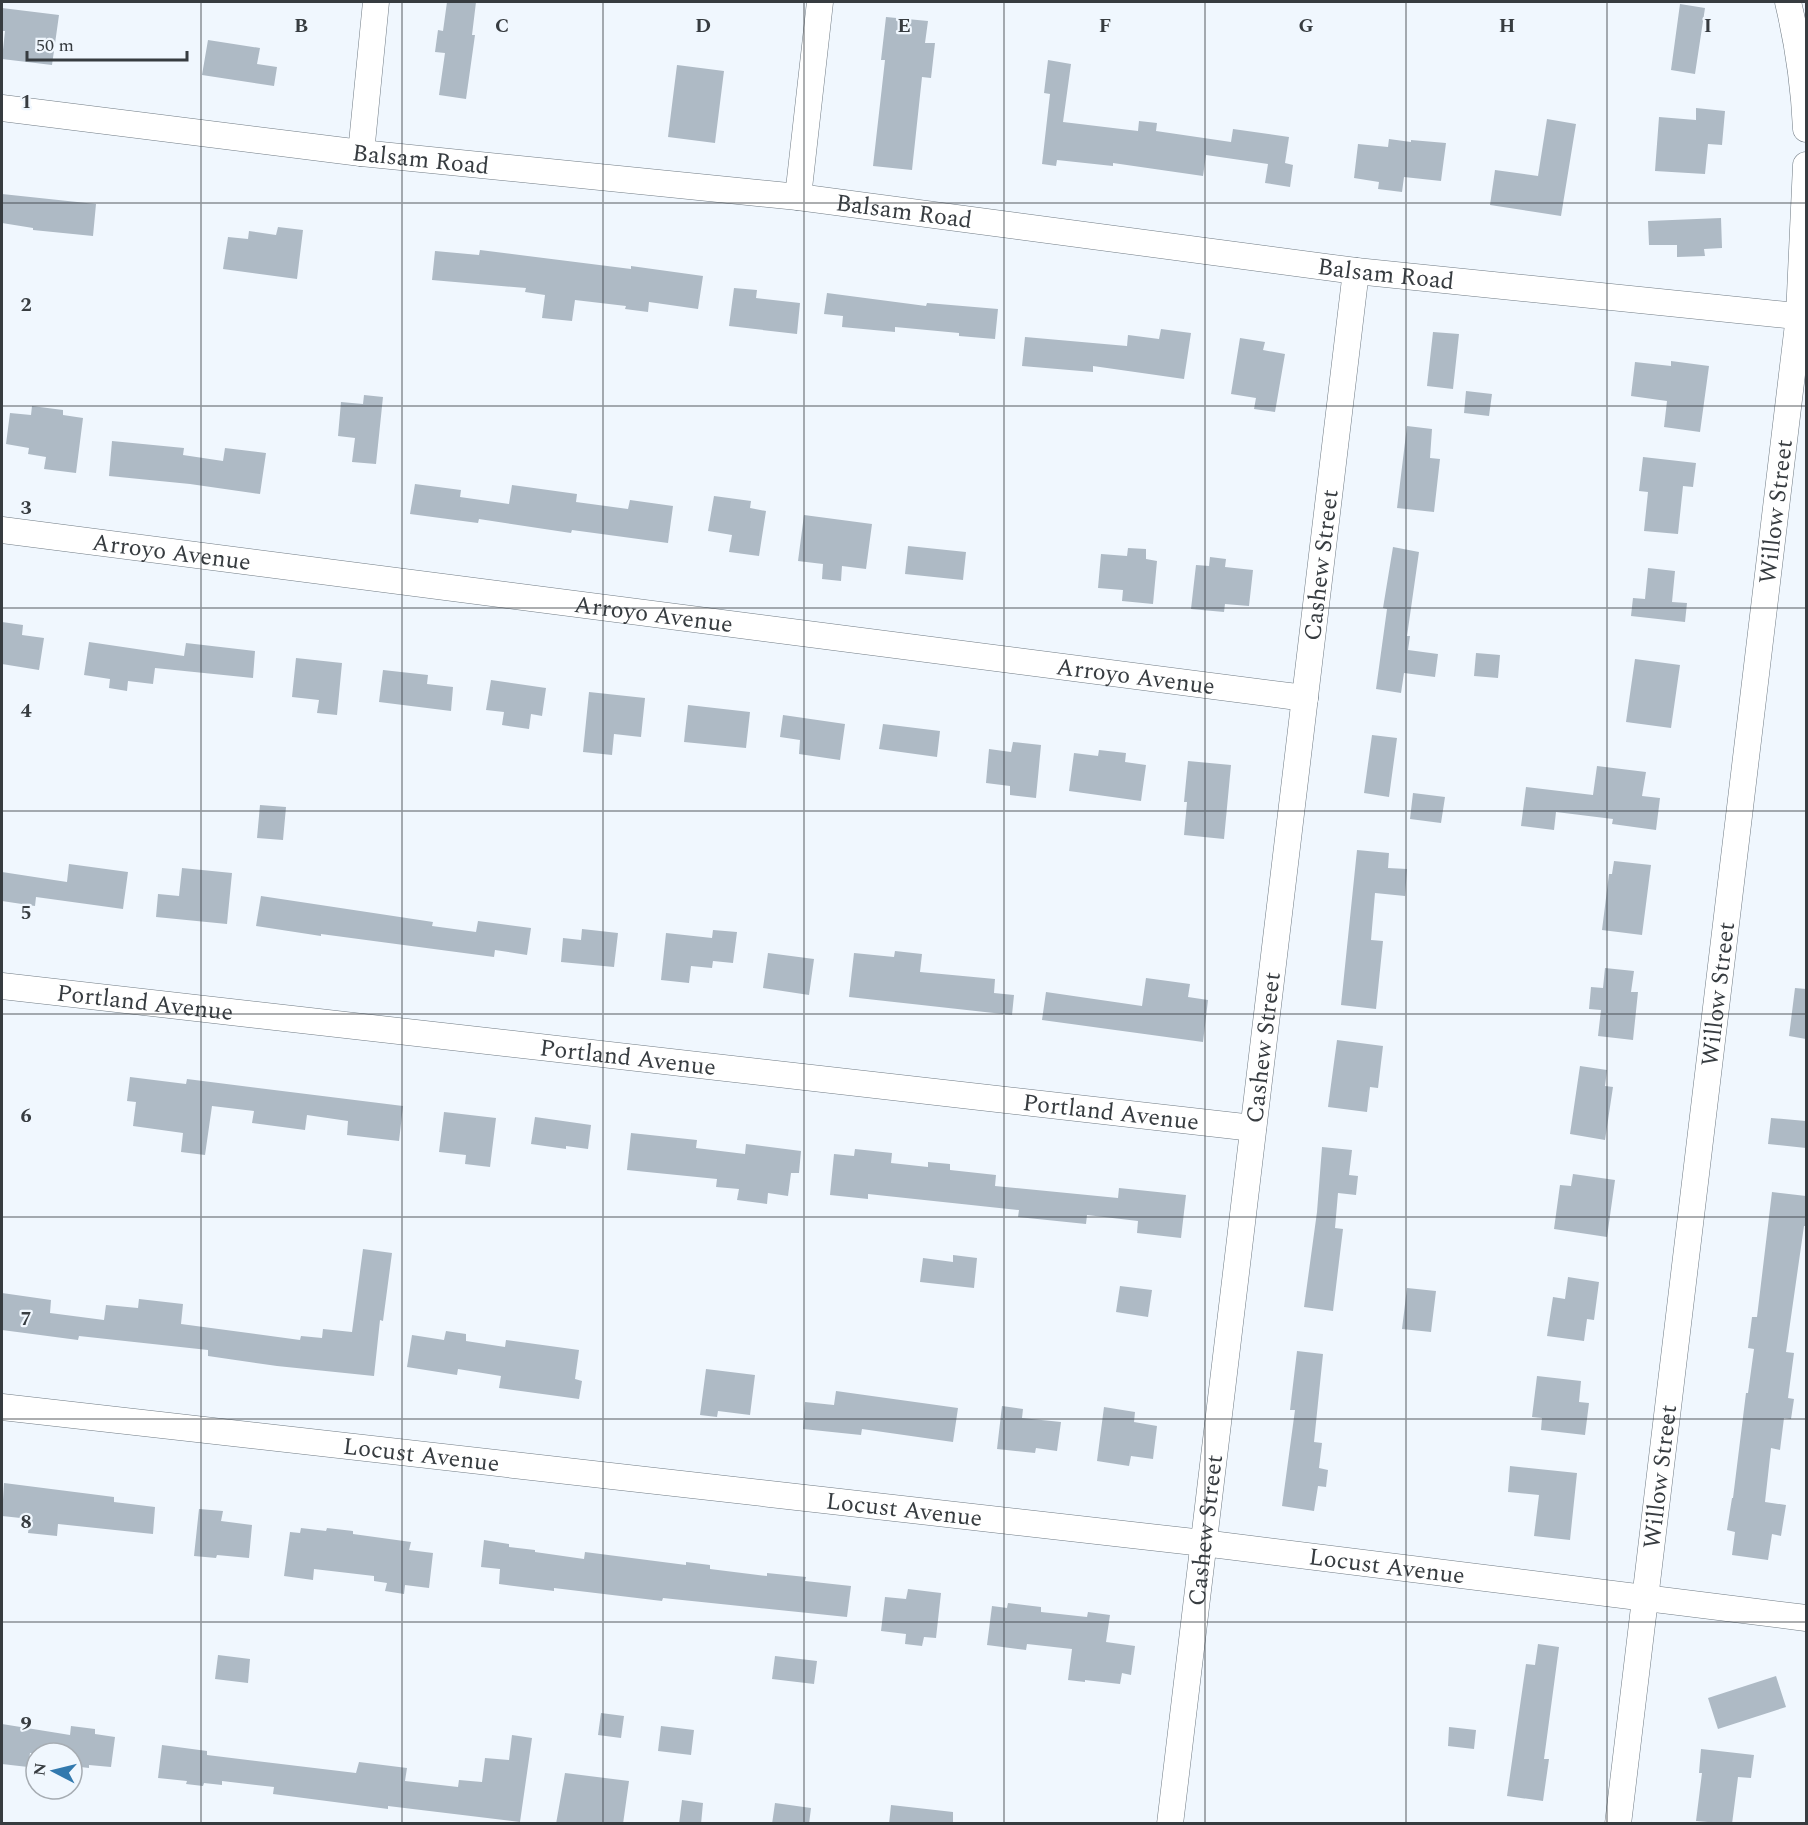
<svg xmlns="http://www.w3.org/2000/svg" width="1808" height="1825" font-family="Spectral,serif">
	<rect width="100%" height="100%" fill="#f0f7fe"/>
	<path fill="#aebac5" d="M447,2h29l-4,33h3l-9,64 -27,-4 6,-42 -10,-1 3,-22 5,1z
		M1680,4l25,4 -10,66 -24,-4z
		M2,8l57,7 -7,50 -50,-6 3,-28h-3z
		M886,17l42,4 -3,22h10l-4,35 -9,-1 -10,93 -39,-4 12,-106h-4z
		M208,40l52,8 -3,16 20,3 -3,19 -72,-11z
		M1048,60l23,4 -8,58 75,9 1,-10 18,2 -1,8 75,11 2,-13 56,8 -4,26 8,2 -3,22 -25,-4 3,-19 -62,-9 -3,21 -90,-13v3l-56,-6 -1,6 -14,-2 8,-70 -6,-1z
		M677,65l47,6 -9,72 -47,-6z
		M1696,108l29,3 -3,34 -14,-1 -3,30 -50,-3 4,-54 37,3z
		M1547,119l29,5 -15,92 -71,-11 5,-35 43,6z
		M1389,139l22,3v-2l35,3 -5,38 -37,-4 -2,15 -24,-3 1,-7 -25,-4 4,-34 30,3z
		M2,194l94,10 -3,32 -60,-6v-2l-31,-5z
		M1721,218l1,30 -18,1 1,7 -28,1v-12h-28l-1,-24z
		M278,227l25,3 -6,49 -74,-10 5,-32 20,2 1,-8 27,4z
		M480,250l151,19v-3l72,10 -5,33 -49,-7 -1,10 -23,-3 1,-3 -51,-6 -3,21 -30,-3 3,-23 -20,-3 1,-4 -94,-8 3,-29 44,4z
		M734,288l23,2 -1,8 44,5 -3,31 -68,-8z
		M827,293l99,13 1,-3 71,6 -3,30 -36,-3v-3l-64,-6v5l-53,-5 1,-11 -19,-2z
		M1161,329l30,4 -7,46 -91,-13v6l-71,-6 3,-29 102,9 1,-11 31,4z
		M1433,332l26,2 -6,55 -26,-3z
		M1240,338l25,4 -2,8 22,4 -10,58 -21,-3 2,-11 -25,-4z
		M1671,361l38,5 -9,66 -36,-5 3,-26 -36,-5 4,-34 36,4z
		M1466,391l26,3 -3,22 -25,-3z
		M364,395l19,2 -7,67 -24,-2 3,-24 -17,-2 3,-34 22,2z
		M32,406l31,4v5l20,3 -7,55 -32,-4 2,-12 -18,-3 1,-6 -23,-4 4,-31 21,2z
		M1407,426l25,3 -2,29 10,1 -6,53 -37,-4z
		M112,441l72,7 -1,7 40,6 2,-13 41,5 -6,41 -70,-10 -81,-8z
		M1643,457l53,6 -3,24 -10,-1 -5,48 -34,-3 4,-39 -9,-1z
		M415,484l46,6 -1,7 49,7 3,-19 65,9 -1,8 52,7 2,-9 43,6 -5,37 -96,-13 -1,3 -92,-14 -1,4 -68,-9z
		M714,496l37,5 -1,7 16,3 -7,45 -30,-4 3,-17 -24,-4z
		M804,515l68,9 -6,45 -24,-3 -1,15 -19,-2 1,-15 -25,-3z
		M908,546l58,6 -3,28 -58,-6z
		M1393,547l26,5 -12,84h3l-2,14 30,4 -3,23 -31,-4 -3,20 -25,-4 11,-80 -4,-1z
		M1128,548l18,1v10l11,2 -4,43 -31,-3 1,-11 -25,-2 3,-34 26,2z
		M1210,557l16,2 -1,8 28,3 -4,36 -24,-2 -1,8 -33,-3 5,-44 13,1z
		M1648,568l27,3 -3,31 15,1 -2,19 -54,-6 2,-18 12,1z
		M2,622l21,3 -1,10 22,3 -5,32 -37,-6z
		M89,642l95,14 2,-13 69,8 -2,27 -98,-10 -2,16 -25,-3 -1,10 -18,-3 1,-9 -26,-4z
		M1476,653l24,2 -2,23 -24,-2z
		M296,658l46,5 -5,52 -20,-2 2,-13 -27,-3z
		M1635,659l45,6 -9,63 -45,-6z
		M383,670l45,5 -1,9 26,3 -2,24 -72,-9z
		M491,680l55,8 -4,28 -11,-2 -2,15 -27,-4 2,-13 -18,-2z
		M589,692l56,6 -4,39 -27,-3 -2,21 -29,-3z
		M688,705l62,7 -4,36 -62,-6z
		M783,715l62,9 -5,36 -41,-6 1,-14 -20,-3z
		M883,724l57,7 -3,26 -58,-8z
		M1372,735l25,3 -8,59 -25,-4z
		M1013,742l28,3 -5,53 -26,-3v-9l-24,-3 3,-34 22,3z
		M1099,750l27,3 -1,9 21,3 -5,36 -72,-10 5,-38 24,3z
		M1188,761l43,4 -7,74 -40,-4 3,-33h-3z
		M1597,766l49,6 -4,24 18,2 -4,32 -44,-6 1,-5 -57,-7 -2,18 -33,-4 5,-39 67,8z
		M1413,793l32,4 -4,26 -31,-4z
		M260,805l26,2 -3,33 -26,-2z
		M1357,850l32,3 -1,15 19,1 -2,27 -30,-3 -4,47 12,1 -7,68 -35,-4z
		M1614,861l37,4 -9,70 -40,-5 7,-56h3z
		M69,864l59,8 -5,37 -87,-12 -1,9 -33,-5v-29l65,10z
		M182,868l50,5 -5,51 -71,-7 2,-23 21,2z
		M261,896l172,26 -1,4 44,6 2,-11 53,7 -4,27 -32,-5 -1,7 -173,-23v2l-65,-10z
		M582,929l36,4 -4,34 -53,-5 2,-24 18,2z
		M713,930l24,2 -4,31 -20,-2 -1,7 -21,-2 -2,17 -28,-3 5,-47 46,5z
		M895,951l27,3 -2,18 75,7 -1,14 20,2 -2,20 -163,-18 5,-44 40,4z
		M768,953l46,6 -5,36 -46,-7z
		M1605,968l29,3 -3,21h7l-5,48 -35,-4 3,-26 -12,-1 2,-22 12,1z
		M1146,978l44,6 -2,13 20,3 -5,42 -161,-22 4,-28 96,14z
		M1795,988l11,1v50l-17,-3z
		M1337,1040l46,6 -5,42 -8,-1 -3,25 -39,-5z
		M1580,1066l27,4 -2,16 8,1 -8,53 -35,-6z
		M130,1077l56,7 1,-5 216,27 -4,35 -52,-6 1,-14 -41,-6 -2,15 -53,-7 2,-12 -42,-5 -7,49 -24,-3 2,-19 -50,-7 3,-24 -9,-1z
		M444,1112l52,6 -6,49 -25,-3 1,-9 -27,-3z
		M535,1117l56,8 -3,24 -22,-3v3l-35,-5z
		M1771,1118l35,3v27l-38,-4z
		M631,1133l66,7 -1,8 49,6 1,-10 55,7 -2,22h-8l-3,23 -20,-3 -1,11 -30,-4 2,-11 -23,-2 1,-8 -90,-9z
		M1322,1147l30,3 -3,25 9,1 -2,19 -18,-2 -3,35 8,1 -10,82 -29,-4 13,-95z
		M855,1149l37,4 -1,10 37,4v-5l22,2v6l46,5 -1,11 123,12 1,-10 67,7 -5,43 -44,-5 1,-12 -51,-6 -1,9 -68,-7 1,-7 -151,-16v5l-38,-4 4,-41 20,2z
		M1573,1174l42,6 -8,57 -53,-8 6,-44 11,1z
		M1772,1192l34,4v30h-2l-18,126 8,1 -6,45 6,1 -3,20 -7,-1 -4,32 -9,-2 -6,54 21,3 -5,31 -9,-2 -4,26 -36,-5 3,-23 -8,-2 5,-32h1l13,-105h2l6,-44 -6,-1 4,-31h5z
		M363,1249l29,4 -9,68 -3,-1 -6,56 -97,-10 -69,-10v-6l-129,-14 -1,4 -76,-10v-37l49,7 -1,13 54,7 2,-15 32,3 1,-9 44,5 -2,20 119,16 1,-4 21,2 1,-9 29,3z
		M953,1255l24,3 -3,30 -54,-6 3,-24 30,4z
		M1568,1277l31,5 -5,38 -7,-1 -3,22 -37,-5 6,-39 12,2z
		M1120,1286l32,4 -4,27 -32,-5z
		M1407,1288l29,3 -5,41 -29,-3z
		M446,1331l20,3v7l39,6 1,-7 73,10 -4,29 7,2 -3,18 -80,-11 2,-12 -43,-7 -1,6 -50,-8 5,-32 32,5z
		M1297,1351l26,3 -9,88 8,1 -3,25 9,2 -2,17 -8,-1 -4,25 -32,-5 13,-96h-5z
		M706,1369l49,6 -5,40 -32,-4 -1,6 -17,-2z
		M1537,1376l44,5 -2,21 10,1 -4,32 -44,-5 1,-12 -10,-1z
		M836,1391l122,17 -5,34 -91,-13 -1,6 -58,-6 2,-27 29,3z
		M1002,1406l21,3 -1,9 39,4 -4,29 -21,-3 -1,5 -38,-4z
		M1104,1407l31,5 -1,10 23,4 -4,33 -22,-3 -2,10 -32,-5z
		M1510,1466l67,7 -7,67 -36,-4 5,-41 -31,-3z
		M4,1483l110,14v5l41,5 -2,27 -95,-10 -1,12 -29,-3 2,-14 -28,-3z
		M199,1509l24,2 -2,10 31,4 -3,33 -32,-3 -1,3 -22,-2z
		M301,1528l25,3 1,-3 26,3v3l58,8 -2,8 24,3 -4,35 -24,-3 -1,9 -19,-3 2,-8 -13,-2v-5l-60,-7 -1,11 -29,-4 6,-44 10,1z
		M484,1540l25,4v3l26,3v2l49,7 1,-7 101,13v-3l24,3v4l57,7v-3l39,4 -1,4 46,5 -4,31 -184,-19 -1,3 -108,-13v3l-55,-7 1,-15 -19,-2z
		M908,1589l33,4 -5,45 -12,-1 -2,9 -17,-2 1,-10 -25,-3 4,-34 21,2z
		M1008,1603l33,4v5l46,5 1,-5 22,3 -4,27 29,4 -4,29 -9,-2 -2,11 -35,-4v2l-17,-2 4,-31 -45,-5 -1,6 -39,-5 5,-39 15,2z
		M1538,1644l21,3 -15,112h5l-6,42 -36,-5 19,-132 9,1z
		M218,1655l32,4 -2,24 -33,-4z
		M775,1656l42,5 -3,23 -42,-5z
		M1776,1676l10,31 -68,22 -10,-31z
		M601,1713l23,3 -3,22 -23,-3z
		M2,1724l68,11 1,-9 24,3v5l20,3 -4,30 -22,-2v3l-17,-2v-13h-42l-2,14 -26,-3z
		M661,1726l33,4 -3,25 -33,-4z
		M1449,1727l27,3 -2,19 -26,-3z
		M512,1735l20,3 -12,84 -132,-16v3l-115,-15 1,-7 -52,-6v4l-18,-2 -1,3 -17,-2 1,-3 -29,-3 4,-33 45,6v4l149,18 3,-11 48,6 -2,13 53,6 1,-7 23,2 3,-24 24,2z
		M1701,1749l53,6 -3,23 -13,-1 -6,47 -36,-3 6,-48h-3z
		M565,1773l64,8 -6,43h-67z
		M682,1800l21,3 -2,21h-22z
		M775,1803l36,5 -2,16h-37z
		M891,1805l62,7v12h-64z"/>
	<g fill="none" stroke-linecap="round" stroke-linejoin="round">
		<g stroke="#707b84" stroke-width="27">
			<g id="minor">
				<path d="M1788,2c10,42 16,83 18,127"/>
				<path id="s1" d="M2,108l359,45 437,44 558,74 450,46"/>
				<path d="M361,153l15,-151"/>
				<path d="M798,197l22,-195"/>
				<path id="s2" d="M2,530l1303,168"/>
				<path id="s3" d="M2,986l1251,142"/>
				<path id="s4" d="M2,1407l1201,136 603,75"/>
				<path id="s5" d="M1170,1824l186,-1553"/>
				<path id="s6" d="M1618,1824l181,-1508 7,-151"/>
			</g>
		</g>
		<use href="#minor" stroke="#fff" stroke-width="26"/>
	</g>
	<path fill="none" stroke="#373c40" stroke-width="1.5" stroke-opacity="0.55" d="M201,2v1822M402,2v1822M603,2v1822M804,2v1822M1004,2v1822M1205,2v1822M1406,2v1822M1607,2v1822M2,203h1804M2,406h1804M2,608h1804M2,811h1804M2,1014h1804M2,1217h1804M2,1419h1804M2,1622h1804"/>
	<g text-anchor="middle" stroke-width="4.5" stroke-linejoin="round" paint-order="stroke">
		<g font-size="24" fill="#373c40" stroke="#f0f7fe">
			<text dy="8" stroke="none"><textPath href="#s1" startOffset="422">Balsam Road</textPath></text>
			<text dy="8" stroke="none"><textPath href="#s1" startOffset="908">Balsam Road</textPath></text>
			<text dy="8" stroke="none"><textPath href="#s1" startOffset="1394">Balsam Road</textPath></text>
			<text dy="8" stroke="none"><textPath href="#s6" startOffset="1322">Willow Street</textPath></text>
			<text dy="8" stroke="none"><textPath href="#s2" startOffset="171">Arroyo Avenue</textPath></text>
			<text dy="8" stroke="none"><textPath href="#s5" startOffset="1268">Cashew Street</textPath></text>
			<text dy="8" stroke="none"><textPath href="#s2" startOffset="657">Arroyo Avenue</textPath></text>
			<text dy="8" stroke="none"><textPath href="#s2" startOffset="1143">Arroyo Avenue</textPath></text>
			<text dy="8" stroke="none"><textPath href="#s6" startOffset="836">Willow Street</textPath></text>
			<text dy="8" stroke="none"><textPath href="#s3" startOffset="144">Portland Avenue</textPath></text>
			<text dy="8" stroke="none"><textPath href="#s5" startOffset="782">Cashew Street</textPath></text>
			<text dy="8" stroke="none"><textPath href="#s3" startOffset="630">Portland Avenue</textPath></text>
			<text dy="8" stroke="none"><textPath href="#s3" startOffset="1116">Portland Avenue</textPath></text>
			<text dy="8" stroke="none"><textPath href="#s4" startOffset="422">Locust Avenue</textPath></text>
			<text dy="8" stroke="none"><textPath href="#s6" startOffset="350">Willow Street</textPath></text>
			<text dy="8" stroke="none"><textPath href="#s4" startOffset="908">Locust Avenue</textPath></text>
			<text dy="8" stroke="none"><textPath href="#s5" startOffset="296">Cashew Street</textPath></text>
			<text dy="8" stroke="none"><textPath href="#s4" startOffset="1394">Locust Avenue</textPath></text>
		</g>
	</g>
	<g font-size="20" text-anchor="middle" font-weight="bold" fill="#373c40" stroke="#f0f7fe" stroke-width="4.5" stroke-linejoin="round" paint-order="stroke">
		<text x="301" y="32">B</text>
		<text x="502" y="32">C</text>
		<text x="703" y="32">D</text>
		<text x="904" y="32">E</text>
		<text x="1105" y="32">F</text>
		<text x="1306" y="32">G</text>
		<text x="1507" y="32">H</text>
		<text x="1708" y="32">I</text>
		<text x="26" y="108">1</text>
		<text x="26" y="311">2</text>
		<text x="26" y="514">3</text>
		<text x="26" y="717">4</text>
		<text x="26" y="919">5</text>
		<text x="26" y="1122">6</text>
		<text x="26" y="1325">7</text>
		<text x="26" y="1528">8</text>
		<text x="26" y="1730">9</text>
	</g>
	<rect width="1808" height="1825" fill="none" stroke="#373c40" stroke-width="6"/>
	<g transform="translate(54 1771) rotate(277)"><circle r="28" fill="#f0f7fe" stroke="#a6acb2" stroke-width="1.5"/>
	<path d="M0-4.5L10 22L0 15L-10 22Z" fill="#3279ae"/>
	<text y="-9" font-size="16" font-weight="bold" text-anchor="middle" fill="#373c40">N</text>
	</g>
	<path d="M27 51v9h160v-9" fill="none" stroke="#373c40" stroke-width="3"/>
	<text x="36" y="51" font-size="18" fill="#373c40" stroke="#f0f7fe" stroke-width="4.5" paint-order="stroke">50 m</text>
</svg>
